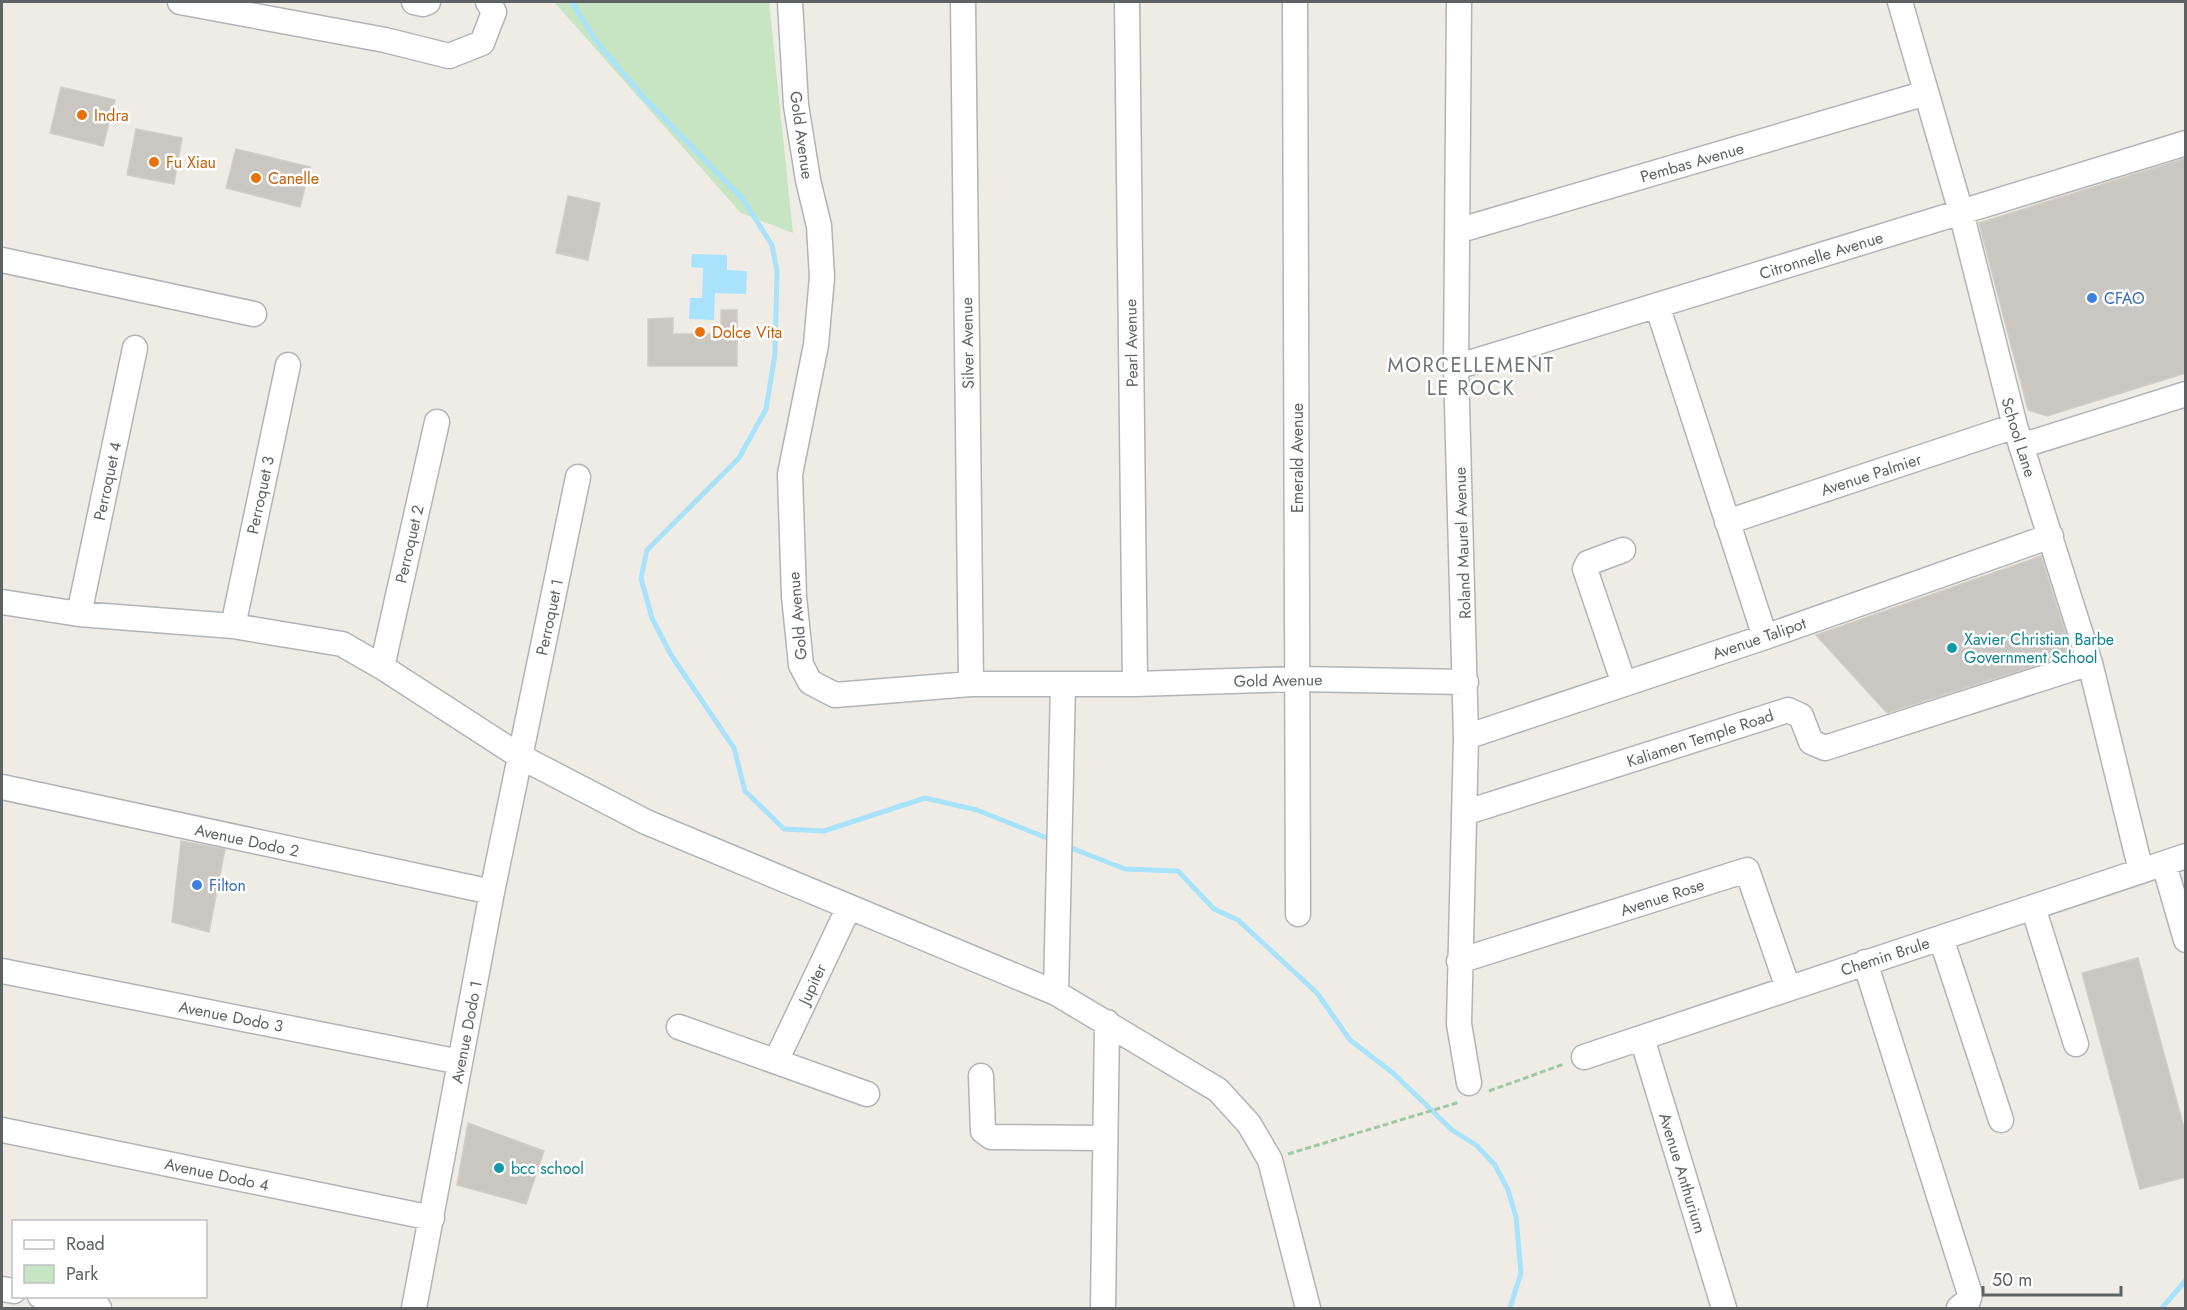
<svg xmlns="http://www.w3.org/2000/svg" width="2187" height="1310" font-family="Jost,sans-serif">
	<rect width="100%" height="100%" fill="#efece6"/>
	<path fill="#c8e5c3" d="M554,2h215l24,231 -52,-20z"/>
	<path fill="#a9e2fb" d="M692,254l35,1v15l20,1 -1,23 -31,-1 -1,27 -25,-1 1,-21h12l1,-30 -12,-1z"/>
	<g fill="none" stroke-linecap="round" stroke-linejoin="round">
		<path stroke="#a9e2fb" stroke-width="5" d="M572,2l24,39 51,60 95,97 30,47 5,26 -2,83 -9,55 -27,49 -92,92 -6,28 11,40 19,37 63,93 11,43 39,38 40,2 101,-33 52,12 75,30
			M1066,846l59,23 53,2 36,38 24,11 79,73 33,47 43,33 59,57 24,15 19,20 13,25 8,27 5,56 -11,35
			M2162,1308l24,-28"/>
	</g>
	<path fill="#cac7c2" stroke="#d3cdc4" stroke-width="1.5" d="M61,87l54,13 -12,46 -53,-13z
		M136,129l46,9 -8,46 -47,-9z
		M236,149l74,18 -10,40 -74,-19z
		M2186,158v215l-139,43 -19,-6 -49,-187z
		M568,196l32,7 -12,57 -32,-7z
		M721,310h16v56h-89v-47l25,-1v16h48z
		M2041,556l31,98 -185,59 -71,-78z
		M181,841l44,8 -16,83 -37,-10z
		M2138,958l48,177v42l-46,12 -58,-216z
		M468,1123l76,28 -18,53 -69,-19z"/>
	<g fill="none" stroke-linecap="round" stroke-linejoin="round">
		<g stroke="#b1b4b7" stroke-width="27">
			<path id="minor" d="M180,2l205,38 64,16 33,-13 12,-31 -6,-10
				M414,2l9,2 5,-2
				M790,2l6,103 12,75 11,46 3,51 -6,68 -26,129 4,122 7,69 9,17 25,13 136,-11h164l163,-5 168,3
				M963,2l8,682
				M1127,2l8,682
				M1295,2l3,912
				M1459,2l-3,365 10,370 -7,287 10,59
				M1900,2l61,210 54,214 75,237 51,208
				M1457,231l469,-138
				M2,260l252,54
				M1657,305l108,332
				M1456,367l730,-224
				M2021,446l165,-52
				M1727,522l288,-96
				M1623,550l-35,13 -3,6 39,115
				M2,602l77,12 154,12 109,18 40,23 139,90 125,65 410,171 162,97 31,34 21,36 38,148
				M79,614l56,-266
				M233,626l55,-261
				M382,667l55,-245
				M1466,737l299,-100 286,-101
				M2,787l490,105
				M1464,813l324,-103 13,6 10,26 14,6 265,-85
				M2164,864l22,76
				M2033,907l43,137
				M1941,938l60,182
				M1459,961l288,-91 41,118
				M1865,962l105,332 -2,7 -9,7
				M2,971l458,91
				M1056,993l7,-308
				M679,1027l188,67
				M1642,1038l82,270
				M1584,1057l602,-201
				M776,1061l73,-154
				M981,1076l2,55 8,6 113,1
				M2,1130l430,88
				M2,1289l12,2
				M40,1296l59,12
				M414,1308l78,-416 86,-415
				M1103,1308l4,-286"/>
		</g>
		<path stroke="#9ec9a4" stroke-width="3" stroke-dasharray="6 3" stroke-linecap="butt" d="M1489,1091l75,-27
			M1288,1154l172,-52"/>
		<use href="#minor" stroke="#fff" stroke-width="24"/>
	</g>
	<g fill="#e8710a" stroke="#fff" stroke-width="2">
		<circle cx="82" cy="115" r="6"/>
		<circle cx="154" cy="162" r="6"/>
		<circle cx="256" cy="178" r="6"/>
		<circle cx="700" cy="332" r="6"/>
	</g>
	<g fill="#3f7fe0" stroke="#fff" stroke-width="2">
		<circle cx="2092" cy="298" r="6"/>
		<circle cx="197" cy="885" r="6"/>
	</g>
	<g fill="#0f9aa8" stroke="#fff" stroke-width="2">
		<circle cx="1952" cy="648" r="6"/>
		<circle cx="499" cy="1168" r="6"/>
	</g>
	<g text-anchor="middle" stroke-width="5" stroke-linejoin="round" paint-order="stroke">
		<g font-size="16" fill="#c56008" stroke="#fff" text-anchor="start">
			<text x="94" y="121">Indra</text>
			<text x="166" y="168">Fu Xiau</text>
			<text x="268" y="184">Canelle</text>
			<text x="712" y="338">Dolce Vita</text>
		</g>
		<g font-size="16" fill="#5d6265" stroke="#fff">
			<text transform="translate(802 135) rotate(82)" y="6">Gold Avenue</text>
			<text transform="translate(1692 162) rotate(-16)" y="6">Pembas Avenue</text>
			<text transform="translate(1821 255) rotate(-17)" y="6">Citronnelle Avenue</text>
			<text transform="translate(967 343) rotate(-91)" y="6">Silver Avenue</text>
			<text transform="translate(1131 343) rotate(-91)" y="6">Pearl Avenue</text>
			<text transform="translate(2019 437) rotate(73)" y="6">School Lane</text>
			<text transform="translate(1297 458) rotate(-90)" y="6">Emerald Avenue</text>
			<text transform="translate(1871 474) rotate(-18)" y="6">Avenue Palmier</text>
			<text transform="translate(107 481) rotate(-78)" y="6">Perroquet 4</text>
			<text transform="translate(260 495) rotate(-78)" y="6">Perroquet 3</text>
			<text transform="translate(1462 543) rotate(-92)" y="6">Roland Maurel Avenue</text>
			<text transform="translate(409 544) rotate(-77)" y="6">Perroquet 2</text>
			<text transform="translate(797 616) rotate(-95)" y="6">Gold Avenue</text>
			<text transform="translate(549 617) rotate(-78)" y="6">Perroquet 1</text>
			<text transform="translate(1759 638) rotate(-19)" y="6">Avenue Talipot</text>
			<text transform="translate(1278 680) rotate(-1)" y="6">Gold Avenue</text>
			<text transform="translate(1700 738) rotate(-18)" y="6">Kaliamen Temple Road</text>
			<text transform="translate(247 840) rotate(12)" y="6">Avenue Dodo 2</text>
			<text transform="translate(1662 897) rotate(-18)" y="6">Avenue Rose</text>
			<text transform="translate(1885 956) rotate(-18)" y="6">Chemin Brule</text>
			<text transform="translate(812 984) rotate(-65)" y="6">Jupiter</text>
			<text transform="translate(231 1016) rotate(11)" y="6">Avenue Dodo 3</text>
			<text transform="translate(466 1032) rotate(-79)" y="6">Avenue Dodo 1</text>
			<text transform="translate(1683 1173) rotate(73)" y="6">Avenue Anthurium</text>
			<text transform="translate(217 1174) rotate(12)" y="6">Avenue Dodo 4</text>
		</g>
		<g font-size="16" fill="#366cbe" stroke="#fff" text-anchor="start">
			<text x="2104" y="304">CFAO</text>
			<text x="209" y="891">Filton</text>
		</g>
		<g font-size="16" fill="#0d838f" stroke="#fff" text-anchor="start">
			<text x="1964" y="645">Xavier Christian Barbe<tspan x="1964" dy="18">Government School</tspan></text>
			<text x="511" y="1174">bcc school</text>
		</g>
		<g font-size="20" letter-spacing="1.5" fill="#6e7477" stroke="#fff">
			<text x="1471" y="372">MORCELLEMENT<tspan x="1471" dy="23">LE ROCK</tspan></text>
		</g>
	</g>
	<rect width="2187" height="1310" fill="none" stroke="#5d6265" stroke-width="6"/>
	<rect x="12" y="1220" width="195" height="78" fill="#ffffff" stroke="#bec0c1" stroke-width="1.5"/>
	<rect x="24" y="1240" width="30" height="9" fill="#ffffff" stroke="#bec0c1" stroke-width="1.5"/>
	<text x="66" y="1250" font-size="18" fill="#5d6265">Road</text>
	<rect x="24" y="1265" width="30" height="18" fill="#c8e5c3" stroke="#bec0c1" stroke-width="1.5"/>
	<text x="66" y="1280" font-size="18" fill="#5d6265">Park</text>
	<path d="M1983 1286v9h138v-9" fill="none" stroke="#5d6265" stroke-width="3"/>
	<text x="1992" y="1286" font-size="18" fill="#5d6265" stroke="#ffffff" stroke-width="4.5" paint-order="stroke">50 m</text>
</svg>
